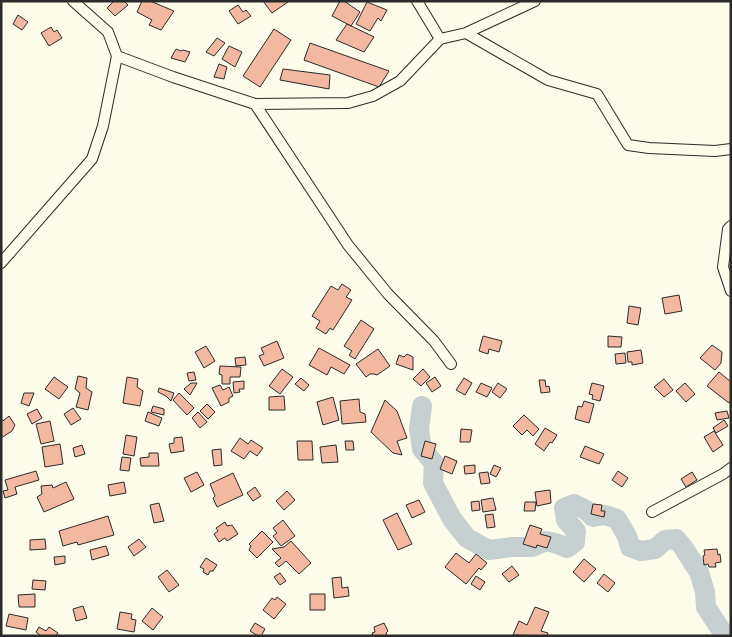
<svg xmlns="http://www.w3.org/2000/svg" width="732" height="637" font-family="Ubuntu,sans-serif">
	<rect width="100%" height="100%" fill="#fdfbea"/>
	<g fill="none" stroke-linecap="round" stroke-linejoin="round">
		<path stroke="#c7d0d0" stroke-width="20" d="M422,406l-3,23 3,20 12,14 -1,20 19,36 15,19 22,12 23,-3h20l14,-6 12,3 9,4 8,-6 1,-11 -10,-11 -2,-12 10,-4 12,6 7,7 12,-2 12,4 10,17 3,11 11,4 14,-2 10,-9 11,-1 7,8 16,25 6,20 1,15 19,29"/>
	</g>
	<path fill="#f2b8a0" stroke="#2b2b2b" d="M114,1h10l4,4 -13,11 -8,-8z
		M142,1h8l24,10 -13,19 -12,-5 3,-5 -15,-8z
		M263,1h25v1l-16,11z
		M340,1h4l16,11 -9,14 -19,-10z
		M367,2l20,8 -6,11 -3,-3 -8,13 -14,-7z
		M238,5l5,7 3,-2 5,6 -13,8 -9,-13z
		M18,15l10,7 -6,8 -9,-6z
		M347,24l27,13 -10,15 -28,-12z
		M51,27l3,5 3,-2 5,8 -13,8 -8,-13z
		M274,29l17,11 -31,47 -17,-11z
		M217,38l8,5 -11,13 -8,-4z
		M310,43l79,28 -10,16 -75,-27z
		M229,46l13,6 -7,15 -13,-8z
		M176,49l5,2 2,-1 7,2 -5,10 -14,-4z
		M219,64l8,3 -3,12 -10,-2z
		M283,69l47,6 -1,14 -49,-9z
		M342,284l9,6 -5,7 6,3 -19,30 -3,-2 -4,6 -10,-6 4,-7 -8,-5 19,-30 7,4z
		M679,295l3,16 -17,3 -3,-16z
		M629,306l12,2 -3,17 -11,-2z
		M361,320l13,9 -19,30 -6,-4 3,-4 -8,-5z
		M483,336l19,5 -3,11 -10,-3 -1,5 -9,-3z
		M608,336l14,1 -1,10h-13z
		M277,341l7,17 -20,8 -5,-10 5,-2 -3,-6z
		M712,345l10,7 -1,11 -6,7 -15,-12z
		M206,346l9,15 -11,7 -9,-16z
		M319,348l31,17 -6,9 -13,-7 -4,8 -18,-10z
		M378,349l12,17 -13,9 -3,-1h-4l-4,3 -10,-13z
		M641,350l2,13 -11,2v-3h-4l-1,-10z
		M625,353l1,10 -10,1 -1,-10z
		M407,354l6,3v13l-17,-6 3,-9 5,2z
		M245,357l1,8 -10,1 -1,-8z
		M220,366l21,1 -1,10h-10v7h-8v-9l-3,-1z
		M282,369l11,8 -13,17 -11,-8z
		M423,369l7,8 -9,9 -8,-7z
		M194,372l2,8 -7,1 -2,-8z
		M719,372l12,10v18l-2,3 -22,-17z
		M78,376l9,2 -1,10 6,4 -4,18 -12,-3 4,-14 -5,-4z
		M54,377l14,10 -9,12 -14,-10z
		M127,377l11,2 -1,8 6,4 -3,15 -17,-3z
		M435,377l6,9 -9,6 -6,-9z
		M301,378l8,7 -5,6 -9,-7z
		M464,378l8,5 -7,12 -9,-5z
		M664,379l9,11 -9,7 -10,-10z
		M539,380h6l1,7 3,-1 1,6 -9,1z
		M244,381v8h-5l1,3 -6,1 -1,-11z
		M191,383h6l-7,12 -6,-6z
		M481,383l11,5 -5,9 -11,-5z
		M498,383l9,6 -7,9 -8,-6z
		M592,383l12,3 -4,15 -8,-2 1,-4 -4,-1z
		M685,383l10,11 -9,8 -10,-11z
		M220,385l3,5 6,-3 4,9 -4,2v4l-8,4 -9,-18z
		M159,388l15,5 -3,8 -5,-5 -8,-4z
		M24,393h10l-5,13 -8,-3z
		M179,393l15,15 -7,7 -14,-15z
		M284,396l1,14h-16v-13z
		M333,397l6,23 -16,5 -6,-23z
		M359,399l1,13 5,2 1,8 -24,2 -2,-23z
		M385,400l12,11 10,27 -10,3 5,14 -9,-2 -22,-21z
		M584,401l10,3 -5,19 -14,-4 3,-13 4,1z
		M207,404l8,8 -7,7 -8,-8z
		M153,406l11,3v6l-13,-3z
		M73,408l8,11 -10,6 -7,-11z
		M37,409l5,9 -10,6 -5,-10z
		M727,411l2,7 -12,2 -2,-7z
		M148,412l14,6 -3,8 -14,-5z
		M198,412l9,10 -7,6 -8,-10z
		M524,415l15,14 -6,7 -6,-6 -5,5 -9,-9z
		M9,416l6,9 -3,6 -11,7v-20l2,3z
		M724,420l4,6 -12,7 -3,-5z
		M50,421l4,20 -13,3 -5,-20z
		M545,428l12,7 -5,8 -2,-1 -6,9 -9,-7z
		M461,429l11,1 -2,12h-10z
		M714,431l9,14 -10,7 -9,-15z
		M126,435l11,2 -3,19 -11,-2z
		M182,437l2,14 -13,2 -2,-9 5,-1v-5z
		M240,438l8,6 3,-4 12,8 -6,8 -7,-5 -6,8 -13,-8z
		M297,441h15l1,19h-15z
		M345,441h8l1,9h-8z
		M425,441l11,3 -4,15 -11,-3z
		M60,444l3,20 -18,3 -3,-20z
		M82,445l3,9 -10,3 -2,-9z
		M336,445l2,17 -16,1 -2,-16z
		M585,446l19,8 -5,10 -19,-7z
		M221,449l1,16 -8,1 -2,-16z
		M149,453h9l1,13h-18l-1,-8 9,-1z
		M445,456l12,5 -5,13 -12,-5z
		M122,457l9,1 -2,13 -9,-1z
		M475,465v8l-10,1 -1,-8z
		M494,465l7,3 -5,9 -6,-3z
		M36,471l3,9 -24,7 2,7 -12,4 -2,-7 5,-1 -3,-10z
		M618,471l10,7 -6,9 -10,-7z
		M197,472l7,13 -13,7 -7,-14z
		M488,472l2,11 -9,1 -2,-11z
		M692,472l5,8 -11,7 -5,-8z
		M233,473l10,22 -26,12 -4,-9 2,-2 -5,-12z
		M66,482l8,17 -30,13 -7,-15 5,-3 -1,-8 11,-1 1,3z
		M124,482l2,11 -16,3 -2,-11z
		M255,487l6,9 -8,5 -6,-8z
		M550,490l1,13 -14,3 -2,-14z
		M287,491l8,9 -11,10 -8,-9z
		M493,498l3,12 -13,2 -2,-12z
		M419,500l6,12 -13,6 -6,-13z
		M479,501l1,9 -8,1 -1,-9z
		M525,502h11l-1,9h-11z
		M159,503l5,18 -10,2 -4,-18z
		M593,504l9,1 -1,6h4l-1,6 -13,-3z
		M397,513l15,31 -14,6 -15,-30z
		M493,514l2,13 -8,1 -2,-13z
		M108,516l6,19 -36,10 -1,-3 -14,4 -4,-15z
		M283,520l12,16 -14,10 -8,-10 4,-3 -4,-5z
		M225,522l2,4 5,-1 6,9 -11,7 -2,-3 -6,4 -5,-8 4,-3 -2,-3z
		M530,525l12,4 -2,5 11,3 -4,11 -10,-3 -1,3 -13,-4z
		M262,531l11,11 -16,16 -8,-8 2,-4 -2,-2z
		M45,539l1,10 -16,1v-10z
		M139,539l7,8 -12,9 -6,-9z
		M291,541l20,22 -12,11 -13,-13 -7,6 -4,-4 6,-5 -9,-9 12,-2z
		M106,546l3,9 -17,5 -2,-10z
		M717,549l1,6 2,-1 1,8 -6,1 1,4h-7l-1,-3 -4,1 -1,-9 2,-1 -1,-5z
		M456,553l13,10 7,-9 11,9 -6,7 -2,-2 -13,16 -21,-17z
		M65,556v7l-10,2 -1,-8z
		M206,558l11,7 -4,6h-3l-2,4 -5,-3 1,-3 -4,-2z
		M584,559l12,10 -12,13 -11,-10z
		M512,566l7,9 -10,7 -7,-8z
		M167,570l12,15 -10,7 -11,-15z
		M280,573l6,8 -6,4 -6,-8z
		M604,574l11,9 -7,9 -11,-9z
		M476,576l9,6 -5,8 -9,-6z
		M341,577l1,11 6,-1 1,9 -15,2 -2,-20z
		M33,580l13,1 -1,9 -13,-1z
		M35,594v13h-16l-1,-12z
		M310,594h15v16h-15z
		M277,597l9,7 -12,15 -11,-9 9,-12 3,2z
		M83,606l4,12 -11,3 -3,-12z
		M535,607l14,5 -8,19 7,2 -1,3 -34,-1 6,-14 8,4z
		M152,608l11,9 -10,13 -11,-9z
		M120,612l12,2 -1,5 5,1 -2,12 -17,-3z
		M9,614l19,4 -2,12 -20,-4z
		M255,623l10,6 -4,7h-3l-8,-5z
		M384,623l4,8 -2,2 1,3h-14l-1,-3 3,-1 -1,-5z
		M39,627l7,4 3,-4 9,6 -2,3h-15l-5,-4z"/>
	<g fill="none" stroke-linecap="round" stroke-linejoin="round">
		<g stroke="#2b2b2b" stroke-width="12">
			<path id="minor" d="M417,1l23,38
				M466,33l82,47 49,14 31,51 21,3 66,3 16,-2
				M117,56l56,21 82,27 93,-1 25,-7 27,-15 40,-42 26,-6 69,-32
				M255,104l93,141 40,49 46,47 17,23
				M731,226l-3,3 -5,38 8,24
				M1,263l91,-104 11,-33 14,-70 -9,-24 -35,-31
				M652,512l71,-38 8,-6"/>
		</g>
		<use href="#minor" stroke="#fdfbea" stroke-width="10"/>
	</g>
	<rect width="732" height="637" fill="none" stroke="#2b2b2b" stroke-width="5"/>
</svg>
